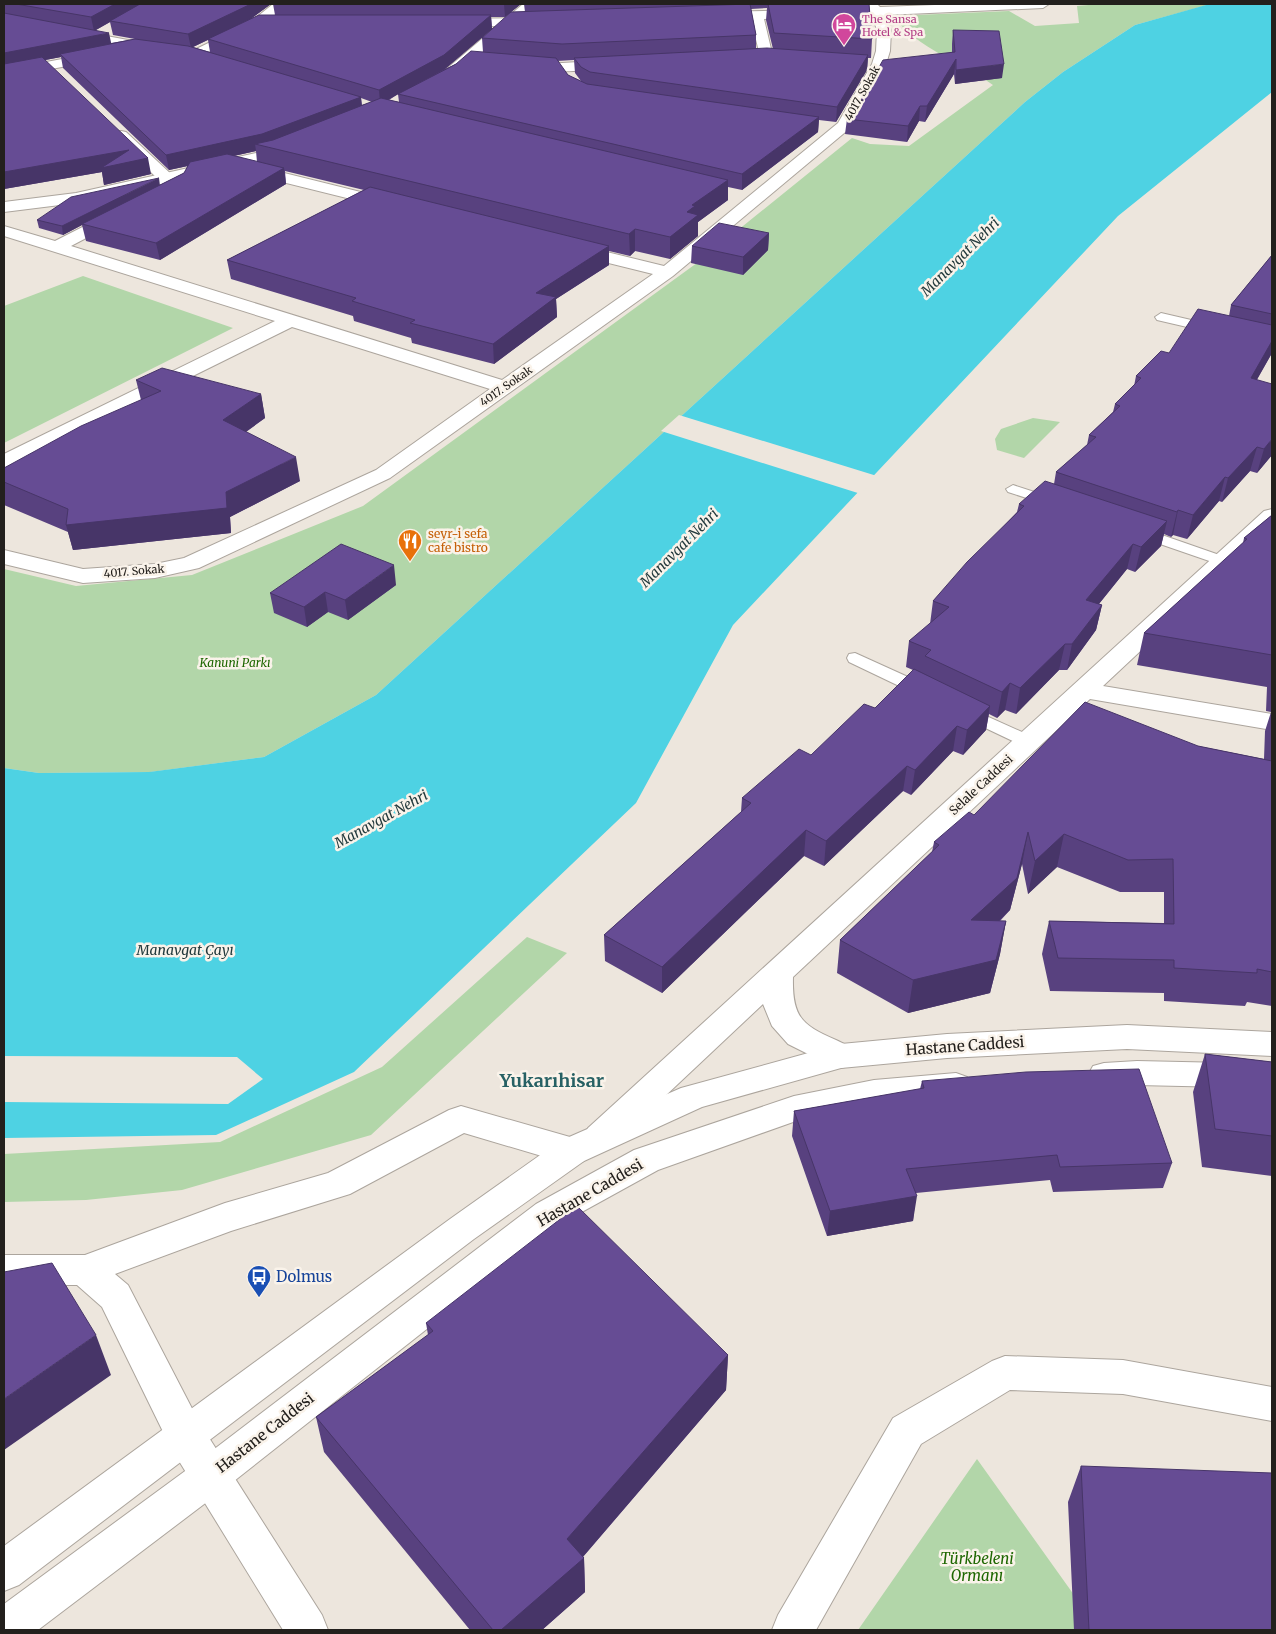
<svg xmlns="http://www.w3.org/2000/svg" width="1276" height="1634" font-family="Merriweather,serif">
	<rect width="100%" height="100%" fill="#ede6dd"/>
	<path fill="#b2d6a9" d="M1100,4h111l-76,21 -72,47 -38,30 -649,593 -112,62 -114,15 -111,1 -35,-5v-199l72,17 116,-11 171,-69 338,-246 151,-122 18,6 39,2 84,-61c-32,-23 -75,-36 -100,-69l116,-5 26,15 44,-3 -2,-17z
		M83,276l150,52 -229,115v-137z
		M1033,418l27,4 -36,36 -27,-8 -2,-11 6,-10z
		M527,937l40,16 -196,182 -189,55 -96,10 -82,2v-48l216,-12 162,-75z
		M977,1459l122,171h-241z"/>
	<path fill="#4ed2e3" d="M1218,4h54v88l-154,124 -385,409 -97,178 -282,269 -138,63 -212,3v-370l35,5 110,-1 115,-15 112,-62 649,-593 38,-30 72,-47 71,-20z"/>
	<path fill="#ede6dd" d="M679,415l198,61 -16,18 -200,-63z
		M4,1056l233,1 26,22 -35,25 -224,-2z"/>
	<g fill="none" stroke-linecap="round" stroke-linejoin="round">
		<g stroke="#aca59d" stroke-width="2">
			<path id="lane" d="M1161,313l56,13 2,3 -6,4 -56,-13 -2,-3z
				M1013,485l46,15 2,3 -7,4 -46,-15 -2,-3z
				M1139,527l89,31 3,3 -8,5 -5,-2 -84,-29 -3,-3 3,-3z
				M855,653l75,34 3,4 -3,4h-12l-69,-33 -2,-4 2,-4z
				M964,706l69,31 3,4 -3,4h-12l-63,-30 -3,-4 3,-4z"/>
		</g>
		<g stroke="#aca59d" stroke-width="2">
			<path id="street" d="M273,4h13l-16,15 20,1 1,3 -1,3h-37l-1,-3 1,-3z
				M864,4h13l3,3 82,-3h87l-6,4 -158,7 6,15 -1,21 -4,13 -37,65 -176,147 -283,202 -191,90 -44,10 -72,5 -79,-19v-14l79,19 72,-5 29,-6 192,-88 114,-81 -198,-62 -281,139 -7,2v-14l271,-133 -271,-85v-10l51,15 57,-29h12l2,3 -2,3 -53,28 431,134 151,-106 -85,-21 -3,-4 3,-4 6,-1 90,22 174,-143 34,-59 4,-13 1,-21 -5,-15 -12,1 -6,-4 2,-3 11,-1z
				M804,10l5,1 1,3 -1,3 -45,2 8,34 28,3 2,3 -7,4 -34,-3 -10,-41 -36,1 -6,-4 6,-4z
				M4,17l151,28 7,4 -7,4 -151,-28z
				M537,18l6,4 -1,3 -87,2 -6,-4 6,-4z
				M243,26l5,1 2,3 -2,3 -50,24 -5,1 -7,-4z
				M99,52l5,1 2,3 -2,3 -100,19v-8z
				M612,60l5,1 2,3 -2,3c-15,4 -90,8 -99,-2l7,-4 37,2z
				M121,131l5,1 46,43 2,3 -2,3h-12l-44,-43 -2,-3 2,-3z
				M248,164l149,37 2,3 -8,5 -149,-37 -2,-3z
				M1272,509v19l-169,158 169,28v16l-182,-31 -297,278c-1,39 8,48 43,63 10,5 16,6 21,16l-5,9 -11,3 -11,-3 -42,-21 -16,-18 -9,-22 -151,142 -12,4 -12,-4 -5,-9 5,-9 676,-617z
				M461,1106l123,35 5,10 -5,10 -12,4 -108,-32 -114,61 -119,37 -116,43 13,11 71,137 123,193 6,15h-45l-112,-182 -69,-141 -25,-22h-73v-30h81l140,-52 103,-30 121,-63z
				M1005,1356l118,4 149,27v34l-149,-27 -113,-4 -89,54 -105,186h-44l6,-15 115,-197 99,-57z"/>
		</g>
		<g stroke="#aca59d" stroke-width="2">
			<path id="secondary" d="M523,4h13l-83,74h-10l-2,-3 2,-3z
				M293,141l8,5 -3,3 -28,11 -194,43 -72,9v-10l72,-9 189,-42z
				M1127,1025l145,7v24l-145,-7 -180,9 -106,10 -139,39 -118,54 -110,78 -455,346 -15,6v-45l446,-327 110,-78 121,-53 160,-44 106,-10z
				M1137,1061l135,3v24l-135,-3 -33,2 -11,-3 -5,-9 5,-9 11,-3z
				M956,1073l11,4 5,9 -5,9 -11,4 -82,7 -78,15 -138,49 -98,54 -336,265 -186,141h-34v-26l192,-141 340,-259 98,-54 160,-54 80,-16z"/>
		</g>
		<use href="#lane" fill="#fff" fill-rule="evenodd"/>
		<use href="#street" fill="#fff" fill-rule="evenodd"/>
		<use href="#secondary" fill="#fff" fill-rule="evenodd"/>
	</g>
	<path fill="#58417f" fill-rule="evenodd" d="M4,4h267l-19,14 23,-3 -2,-11h248l-16,13h-14l1,12 -47,40 38,-17 -1,-14 43,-26 -1,-8h345l3,35 -1,19h-3l-1,12 -31,52 -17,-2 -1,12 -76,58 -14,-3v13l-30,22v14l-28,23 -35,-8 -5,5 -21,-5v14l-53,34 1,18 -63,47 -82,-21 -1,-5 -57,-17 -1,-5 -122,-37 -4,-19 137,-70 -79,-19 1,13 -126,76 -74,-19 -4,-16 -19,10 -24,-7 -2,-8 123,-35 24,-12 4,-7 -19,4 -106,-102 -2,-11 -16,3 106,114 -47,11 -2,-13 -98,17zM767,8l-1,12 7,29h-17v-14l-5,-26zM110,22l3,13 22,4 -24,4 -15,-13zM208,40l2,12 -17,-5zM574,60l1,13 6,8 -13,-6 -11,-14zM398,94l1,8 -10,-2zM361,98l11,4 -10,3zM256,151l1,11 -23,-6z
		M953,30l49,48 -47,6 -1,-10 -29,48 -6,-1 -12,21 -62,-8 2,-15 105,-67v-8z
		M769,233l-1,17 -25,25 -52,-12 1,-17z
		M1272,255v98l-15,26 15,76 -15,18 -7,-2 -28,31 -3,-1 -32,38 -14,-4 -2,2 -7,-3 -3,12 -26,26 -8,-3 -28,35 3,1 -6,25 -29,40h-8l-43,44 -11,-4 -8,8 -8,-4 -3,16 -23,25 -10,-4 -42,44 -8,-4 -79,75 -20,-10 -142,137 -57,-32 -1,-26 137,-123 1,-14 69,-43 64,-47 38,-38 -7,-3 3,-26 21,-17 3,-23 84,-89 2,-8 35,-20 2,-12 31,-27 2,-10 24,-23 2,-8 19,-18 2,-10 33,-23 60,-37 2,-11z
		M136,380l125,14 4,24 -19,14 54,49 -70,36 1,16 -158,17 -5,-18 -64,-27v-37l137,-68z
		M1272,515v491l-25,-4 -2,4 -81,-5v-8l-114,-2 -8,-37 7,-33 115,2v-31h-44l-63,-25 -29,27 -6,-30 -12,46 -10,11h6l-6,33 -10,39 -82,20 -71,-40 3,-33 92,-88 2,-10 40,-27 224,-69 66,13 1,-28 6,-19 -5,-1 1,-24 -130,-22 7,-32 99,-90 1,-5z
		M396,585l-48,35 -20,-8 -21,15 -33,-14 -4,-20z
		M1205,1054l67,8v114l-70,-9 -9,-75z
		M922,1081l250,82 -9,25 -110,4 -3,-12 -134,13 -3,28 -86,15 -35,-100 2,-25 126,-22z
		M426,1323l302,32 -2,35 -143,167 1,1 1,34 -43,38h-72l-146,-178 -8,-35 112,-82z
		M1081,1466l191,164h-198l-6,-128z"/>
	<path fill="#473568" d="M115,4h29l-34,17v1l-16,9 -3,-14z
		M251,4h20l-19,14 -61,30 -3,-14z
		M504,4h17l-16,13z
		M491,15l1,14 -47,40 -65,35 -1,-14z
		M109,33l3,14 -52,7 1,3 -57,11v-15z
		M868,55l-1,15 -31,52 1,-15z
		M956,59l-2,15 -29,48 2,-16z
		M1004,64l-2,14 -47,6 1,-14z
		M361,97l1,15 -92,35 -15,-3 1,7 -87,19 -3,-15z
		M920,106l-1,15 -12,21 1,-16z
		M819,117l-1,15 -76,58v-16z
		M129,150l19,8 3,16 -47,11 -2,-13 -98,17v-17z
		M284,168l2,16 -126,76 -4,-17z
		M159,178l1,8 -78,38v1l-19,10 -1,-9z
		M728,180v20l-30,22v14l-28,23v-22l17,-25 5,-7z
		M635,229v22l-5,5 -1,-22z
		M769,233l-1,17 -25,25v-18z
		M609,246v19l-53,34 1,18 -63,47 -1,-20 43,-51z
		M1272,341v12l-27,48 6,-23z
		M261,394l4,24 -38,27 -4,-25z
		M1272,439v16l-15,18 7,-24z
		M1257,447l-7,24 -28,31 6,-24z
		M296,457l4,24 -70,36 1,16 -158,17 -7,-25 160,-33z
		M1225,477l-6,24 -32,38 6,-24z
		M1178,510l-5,25 -2,2 6,-25z
		M1167,521l-6,25 -26,26 6,-25z
		M1133,544l-6,25 -46,57 5,-26z
		M394,565l2,20 -48,35 -3,-20z
		M325,592l3,20 -21,15 -3,-20z
		M1102,605l-6,25 -29,40 5,-26z
		M1065,644l-6,26 -43,44 4,-26z
		M1010,683l-5,27 -8,8 5,-26z
		M990,706l-4,24 -23,25 4,-25z
		M957,726l-4,25 -42,44 4,-25z
		M907,766l-4,25 -79,75 2,-25z
		M806,830l-2,26 -142,137v-26z
		M1028,832l-6,32 -12,46 -45,43 6,-33z
		M1064,834l-7,33 -29,27 7,-33z
		M1006,921l-6,33 -10,39 -82,20 5,-33z
		M917,1196l-4,25 -86,15 3,-25z
		M96,1335l15,40 -107,75v-51z
		M728,1355l-2,35 -152,177 10,-9 1,34 -43,38h-41l66,-91z"/>
	<path fill="#664c94" stroke="#473568" d="M16,4h99l-24,13z
		M140,4h111l-63,30 -78,-13z
		M750,4l6,31 -194,9 -80,-6 29,-26z
		M768,4h101l3,35 -98,-6z
		M4,13l105,20 -105,20z
		M259,15h232l-47,40 -65,35 -171,-51z
		M953,30l46,1 5,33 -48,6v-11l-29,47h-7l-12,20 -61,-7 5,-4 31,-55 72,-8z
		M135,39l53,7 173,51 -99,37 -96,21 -106,-101z
		M767,48l101,7 -31,52 -247,-35 -9,-5 -7,-9z
		M471,51l85,7 12,17 19,9 232,33 -77,57 -344,-80 58,-30z
		M42,57l106,101 -47,10 28,-18 -125,22v-108z
		M381,98l347,82 -36,25 3,1 -8,6 11,3 -28,22 -35,-8 -6,5 -374,-90 18,-4z
		M227,154l57,14 -128,75 -74,-19 102,-51 6,-11z
		M159,178l-97,48 -25,-6 34,-23z
		M370,187l239,59 -73,47 20,4 -63,47 -83,-21 5,-3 -63,-19 4,-3 -129,-38z
		M719,223l50,10 -26,24 -51,-11z
		M1272,255v59l-41,-9z
		M1198,309l74,16v16l-21,37 21,6v55l-8,10 -7,-2 -29,31 -3,-1 -32,38 -15,-5 -1,2 -121,-40 40,-35 -7,-2 31,-29 -5,-2 26,-26 -5,-2 25,-25 8,2z
		M162,368l99,26 -38,26 73,37 -70,35 1,16 -161,17 2,-16 -64,-27v-14l77,-42 80,-35 -25,-11z
		M1045,481l122,40 -26,26 -8,-3 -47,56 16,5 -30,39h-7l-45,44 -10,-5 -8,9 -77,-36 6,-6 -22,-9 40,-34 -16,-6 34,-39 57,-56 -5,-2z
		M1272,515v140l-128,-22 103,-94 -3,-1z
		M341,544l53,21 -49,35 -20,-8 -21,15 -34,-14z
		M914,669l76,37 -23,24 -10,-4 -42,44 -8,-4 -81,75 -20,-11 -144,137 -58,-32 147,-132 -9,-5 57,-49 12,6 53,-51 11,4z
		M1085,702l113,44 74,15v211l-15,-3v4l-83,-5v-8l-116,-2 -9,-37 125,3 -1,-65 -45,1 -64,-26 -29,27 -7,-29 -11,46 -46,42 35,1 -10,39 -83,20 -73,-40 99,-95 -5,-3 35,-30 5,3z
		M1205,1054l67,8v74l-57,-7z
		M1139,1069l33,94 -112,4 -3,-12 -151,14 11,27 -87,15 -36,-100 130,-23 -2,-7 104,-9z
		M577,1206l151,149 -161,184 17,19 -83,72h-8l-177,-213 117,-86 -7,-8z
		M52,1263l44,72 -92,64v-127z
		M1081,1466l191,7v157h-183z"/>
	<defs>
		<g id="hotel-pin" transform="scale(1.25)"><path d="M0 17L-7.5 6A9.5 9.5 0 1 1 7.5 6Z" fill="#d1479c" stroke="#faf3ea"/><path d="M-6-4.5h1.5V1H6V5H4.5V3h-9V5H-6ZM-4 0a1.8 1.8 0 1 1 3.6 0ZM.5 0V-2.5h3Q6-2.5 6 0Z" fill="#fff"/></g>
		<g id="restaurant-pin" transform="scale(1.25)"><path d="M0 17L-7.5 6A9.5 9.5 0 1 1 7.5 6Z" fill="#e8710a" stroke="#faf3ea"/><path d="M-5-6h1v4h1v-4h1v4h1v-4h1v5L-1.5 .5V6h-2V.5L-5-1ZM5-6V6H3V1.5H1.5Q1.5-4 5-6Z" fill="#fff"/></g>
		<g id="bus-pin" transform="scale(1.25)"><path d="M0 17L-7.5 6A9.5 9.5 0 1 1 7.5 6Z" fill="#1a4fb4" stroke="#faf3ea"/><path d="M-5-6H5V4H4V6H2V4H-2V6H-4V4H-5ZM-3.5-4V0h7V-4ZM-3.5 1.2v1.5H-2V1.2ZM2 1.2v1.5H3.5V1.2Z" fill="#fff"/></g>
	</defs>
	<g fill-rule="evenodd">
		<use href="#hotel-pin" x="844" y="25"/>
		<use href="#restaurant-pin" x="410" y="541"/>
		<use href="#bus-pin" x="259" y="1277"/>
	</g>
	<g text-anchor="middle" stroke-width="5" stroke-linejoin="round" paint-order="stroke">
		<g font-size="11" fill="#b23c85" stroke="#faf3ea" text-anchor="start">
			<text x="862" y="23">The Sansa<tspan x="862" dy="13">Hotel &amp; Spa</tspan></text>
		</g>
		<g font-size="11" fill="#23201d" stroke="#faf3ea">
			<text transform="translate(862 93) rotate(-61)" y="4">4017. Sokak</text>
			<text transform="translate(506 386) rotate(-35)" y="4">4017. Sokak</text>
			<text transform="translate(134 571) rotate(-5)" y="4">4017. Sokak</text>
		</g>
		<g font-size="12" fill="#c56008" stroke="#faf3ea" text-anchor="start">
			<text x="428" y="538">seyr-i sefa<tspan x="428" dy="14">cafe bistro</tspan></text>
		</g>
		<g font-size="12" font-style="italic" fill="#1d6700" stroke="#faf3ea">
			<text x="235" y="667">Kanuni Parkı</text>
		</g>
		<g font-size="12" fill="#23201d" stroke="#faf3ea">
			<text transform="translate(981 785) rotate(-43)" y="4">Selale Caddesi</text>
		</g>
		<g font-size="14" font-style="italic" fill="#22393c" stroke="#faf3ea">
			<text transform="translate(960 257) rotate(-45)" y="5">Manavgat Nehri</text>
			<text transform="translate(679 548) rotate(-45)" y="5">Manavgat Nehri</text>
			<text transform="translate(381 819) rotate(-29)" y="5">Manavgat Nehri</text>
			<text x="185" y="955">Manavgat Çayı</text>
		</g>
		<g font-size="15" fill="#23201d" stroke="#faf3ea">
			<text transform="translate(965 1046) rotate(-4)" y="5">Hastane Caddesi</text>
			<text transform="translate(590 1193) rotate(-30)" y="5">Hastane Caddesi</text>
			<text transform="translate(265 1433) rotate(-38)" y="5">Hastane Caddesi</text>
		</g>
		<g font-size="15" fill="#164399" stroke="#faf3ea" text-anchor="start">
			<text x="276" y="1282">Dolmus</text>
		</g>
		<g font-size="15" font-style="italic" fill="#1d6700" stroke="#faf3ea">
			<text x="977" y="1564">Türkbeleni<tspan x="977" dy="17">Ormanı</tspan></text>
		</g>
		<g font-size="18" font-weight="bold" fill="#276164" stroke="#faf3ea">
			<text x="552" y="1087">Yukarıhisar</text>
		</g>
	</g>
	<rect width="1276" height="1634" fill="none" stroke="#23201d" stroke-width="10"/>
</svg>
